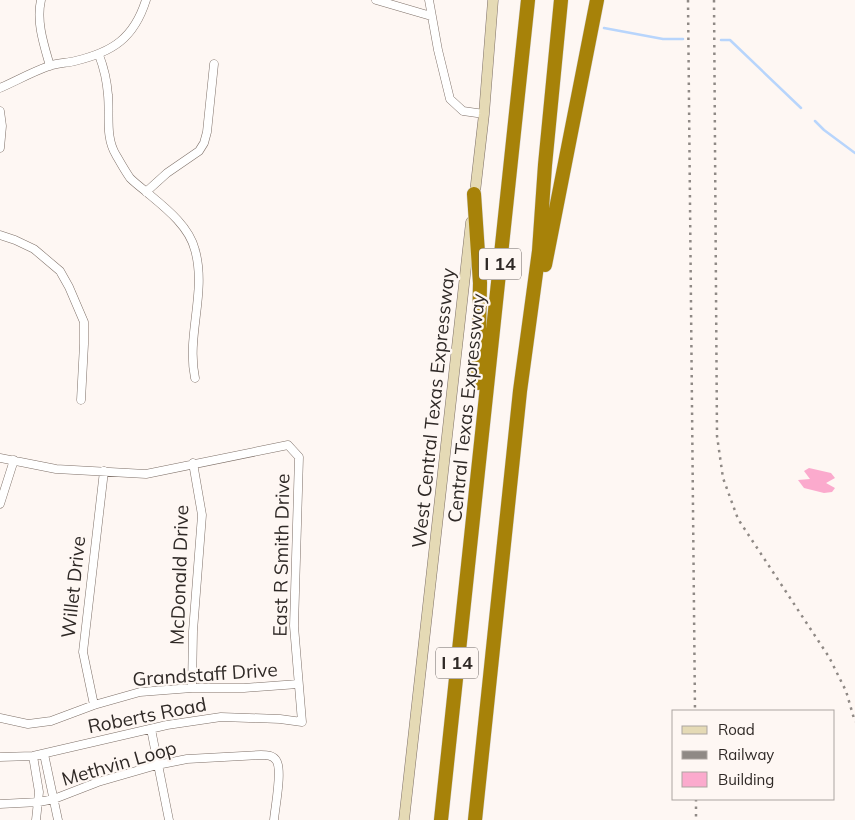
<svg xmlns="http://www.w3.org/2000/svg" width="855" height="820" font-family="Mulish,sans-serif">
	<rect width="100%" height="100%" fill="#fef7f3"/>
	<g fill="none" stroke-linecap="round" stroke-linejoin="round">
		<path stroke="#b8d5fc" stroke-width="2.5" d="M604,28l59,11h20
			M721,40h9l71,68
			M815,121l9,9 31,23"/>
	</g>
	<path fill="#fbaacd" d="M809,468l22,5 4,5 -9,5 9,5 -3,4 -8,1 -20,-5 -6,-8 12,-1 -6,-8z"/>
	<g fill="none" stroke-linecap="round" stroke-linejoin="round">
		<g stroke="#7e7068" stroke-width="9">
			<path id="street" d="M41,0c-5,22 3,45 9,66
				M376,0l55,16
				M429,0l9,50 12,49 13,12 21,3
				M99,55c5,13 8,27 9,40 2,20 -3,42 8,60 4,7 9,16 14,23 4,4 9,8 14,12 19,16 45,35 51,60 12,42 -9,86 0,128
				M0,88c16,-7 32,-16 49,-22 8,-3 18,-3 26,-5 38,-9 59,-23 71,-61
				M0,111l2,15 -2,22
				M146,192l21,-19 32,-22 5,-8 3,-11 7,-68
				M0,235l15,5 19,9 26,22 9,16 15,35v22l-3,56
				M0,458l56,11 90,5 142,-29 11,12 -5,169 8,96 -22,-3 -59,-2 -54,8 -134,31 -33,1
				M0,504l14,-44
				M192,688l1,-57 9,-116 -9,-52
				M94,705l-11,-53 21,-181
				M0,718l28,6 23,-3 43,-16 46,-13 52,-4h52l54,-4
				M151,729l18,91
				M44,754l14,66
				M33,756l6,36 -3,28
				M0,804l39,-2 15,-3 44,-17 59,-17 30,-6 74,-4c6,0 11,0 15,5 7,9 -1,47 -2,60"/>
		</g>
		<g stroke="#7e7068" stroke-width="11">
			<path id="secondary" d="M474,201l10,-87 9,-114
				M404,820l67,-598"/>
		</g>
		<g stroke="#d5d4d4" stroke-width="15">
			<path id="highway" d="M474,194l6,89 -2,100
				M545,265l52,-265
				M441,820l87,-820
				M475,820l45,-429 19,-140 6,-86 16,-165"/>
		</g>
		<use href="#street" stroke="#fff" stroke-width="8"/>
		<use href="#secondary" stroke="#e5dab5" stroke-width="10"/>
		<use href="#highway" stroke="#a78209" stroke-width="14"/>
		<path stroke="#8f8985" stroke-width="2.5" stroke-dasharray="2.5 5" stroke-linecap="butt" d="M688,0l7,711
			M714,0l3,436 6,42 15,41 91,138 17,34 9,31
			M696,799v21"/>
	</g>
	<g text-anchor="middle" stroke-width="4.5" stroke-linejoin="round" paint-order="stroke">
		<g fill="#fef7f3" stroke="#6d6764" stroke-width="1">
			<rect x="479" y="248.5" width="42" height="31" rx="4"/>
			<rect x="436" y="647.5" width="42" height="31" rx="4"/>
		</g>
		<g font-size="18" font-weight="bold" fill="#2f2926">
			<text x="500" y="270">I 14</text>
			<text x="457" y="669">I 14</text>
		</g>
		<g font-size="19" fill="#2f2926" stroke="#fef7f3">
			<text transform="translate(433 408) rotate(-84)" y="7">West Central Texas Expressway</text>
			<text transform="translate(466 408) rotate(-84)" y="7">Central Texas Expressway</text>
			<text transform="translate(281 555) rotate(-89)" y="7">East R Smith Drive</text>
			<text transform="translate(179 575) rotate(-88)" y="7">McDonald Drive</text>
			<text transform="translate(73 587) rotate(-84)" y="7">Willet Drive</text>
			<text transform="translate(205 674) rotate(-4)" y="7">Grandstaff Drive</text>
			<text transform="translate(147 715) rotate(-11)" y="7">Roberts Road</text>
			<text transform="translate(119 763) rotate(-16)" y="7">Methvin Loop</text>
		</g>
	</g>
	<rect x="672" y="710" width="162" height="90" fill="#fef7f3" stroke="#aba5a1"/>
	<rect x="682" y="726" width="25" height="8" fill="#e5dab5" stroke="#aba5a1"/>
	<text x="718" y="735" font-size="15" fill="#2f2926">Road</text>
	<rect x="682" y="751" width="25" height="8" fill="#8f8985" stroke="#aba5a1"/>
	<text x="718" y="760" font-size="15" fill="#2f2926">Railway</text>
	<rect x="682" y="772" width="25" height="15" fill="#fbaacd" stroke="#aba5a1"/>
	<text x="718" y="785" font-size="15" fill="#2f2926">Building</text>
</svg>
